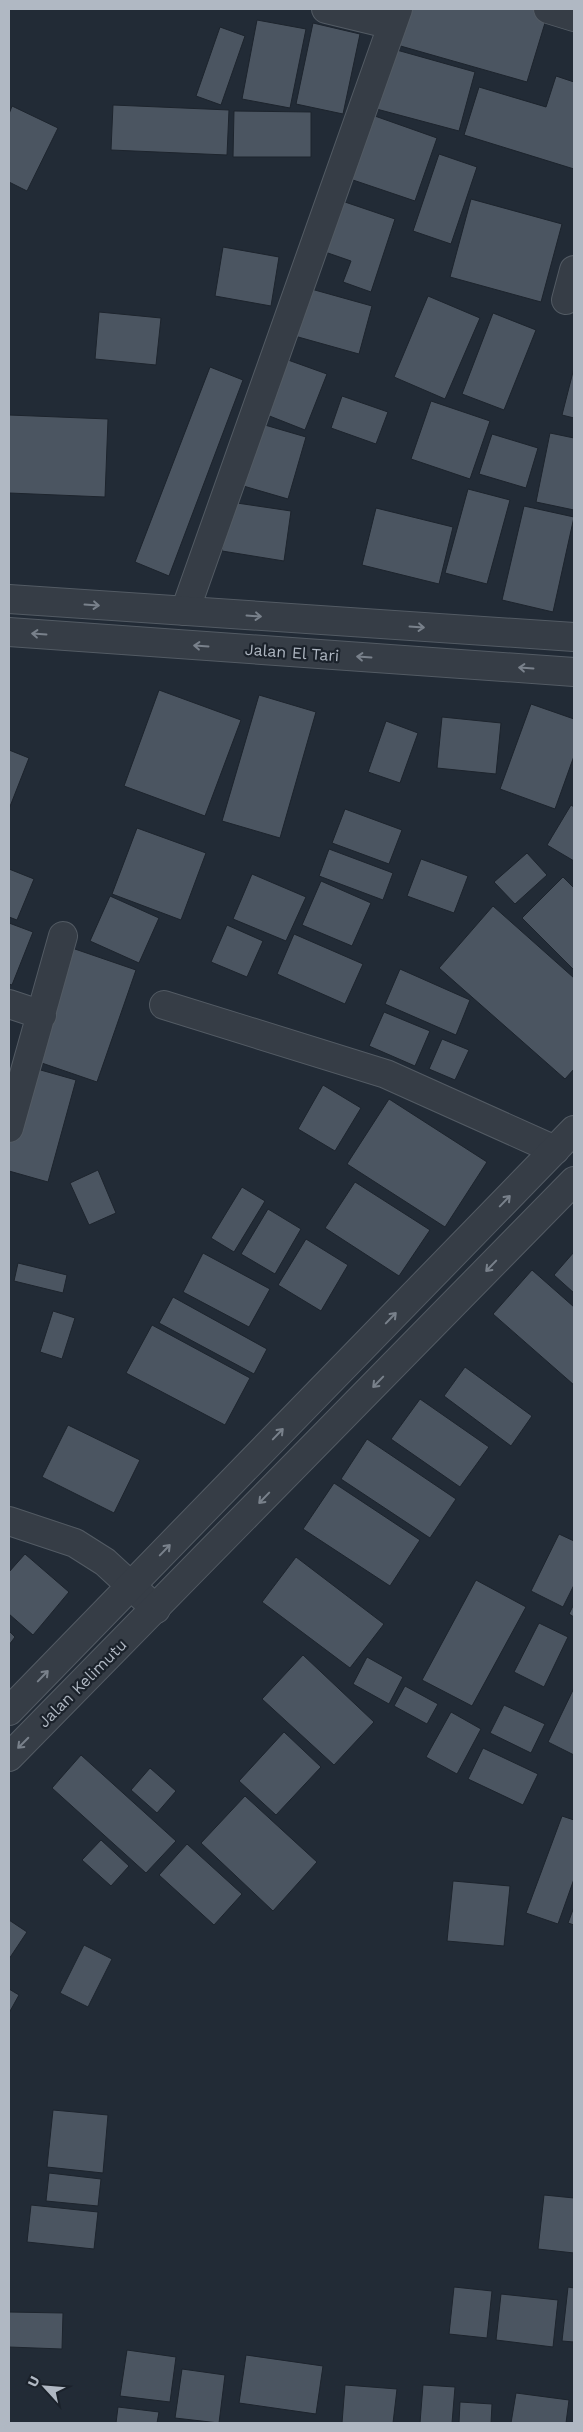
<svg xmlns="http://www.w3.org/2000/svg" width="583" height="2432" font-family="'Work Sans',sans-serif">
	<rect width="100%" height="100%" fill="#222b36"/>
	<path fill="#4b5561" stroke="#1d242d" d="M407,9h126l15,4 -21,69 -130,-37z
		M257,20l49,9 -16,79 -48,-9z
		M313,23l47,11 -17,80 -47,-10z
		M220,27l25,9 -24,69 -25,-9z
		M386,47l89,25 -16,59 -90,-24z
		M556,76l18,6v87l-110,-34 15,-48 67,20z
		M113,105l116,5 -2,45 -116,-5z
		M12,106l46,22 -31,63 -18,-9v-68z
		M234,111l77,1v45h-78z
		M372,115l65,23 -22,63 -65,-22z
		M439,154l38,13 -26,77 -38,-13z
		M471,199l91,25 -21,78 -91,-25z
		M342,201l53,18 -24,73 -28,-10 8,-21 -26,-9z
		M223,247l56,10 -8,49 -56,-10z
		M304,287l68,19 -13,48 -68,-19z
		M428,296l52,22 -35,81 -51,-22z
		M99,312l62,6 -5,47 -61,-6z
		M493,313l43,17 -32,80 -42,-16z
		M288,360l39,14 -22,56 -38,-15z
		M210,367l33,13 -74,196 -34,-14z
		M574,368v50l-12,-3z
		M342,396l46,16 -12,32 -45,-16z
		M431,401l59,20 -20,58 -59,-20z
		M9,415l99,4 -3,78 -96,-4z
		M258,423l48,14 -18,62 -48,-14z
		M550,433l24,5v72l-38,-8z
		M492,434l46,14 -12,40 -47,-14z
		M468,489l42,11 -23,84 -42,-11z
		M230,502l61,9 -7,50 -62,-10z
		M524,506l50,11 -21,95 -51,-12z
		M376,508l77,19 -14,57 -77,-19z
		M159,690l82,30 -36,96 -81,-30z
		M259,695l57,17 -36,126 -58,-17z
		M531,704l43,15v37l-19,53 -55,-20z
		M442,717l59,6 -5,51 -59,-6z
		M386,721l32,12 -18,50 -32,-11z
		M9,750l20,8 -20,51z
		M571,805l3,2v54l-27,-16z
		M345,809l57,21 -13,34 -57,-21z
		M137,828l69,25 -25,67 -69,-26z
		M329,849l64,24 -10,27 -64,-24z
		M527,853l20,22 -32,29 -21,-22z
		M421,859l47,17 -14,37 -47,-17z
		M9,869l25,10 -17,41 -8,-3z
		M252,874l54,23 -20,44 -53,-22z
		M563,877l11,11v82l-52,-52z
		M321,881l50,22 -19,43 -50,-21z
		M110,896l49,22 -20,45 -49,-22z
		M493,906l81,72v91l-9,10 -126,-111z
		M9,923l24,9 -21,53 -3,-1z
		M227,925l36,16 -16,36 -36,-15z
		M294,934l69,30 -18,40 -68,-30z
		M72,948l64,22 -39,112 -64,-22z
		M400,969l70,31 -14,35 -71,-31z
		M384,1012l46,19 -15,35 -46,-20z
		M442,1039l27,11 -14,30 -26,-11z
		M30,1067l46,13 -28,102 -39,-11v-28z
		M323,1085l38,23 -26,43 -37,-22z
		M389,1099l98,63 -42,65 -98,-63z
		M98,1170l18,43 -27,12 -19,-42z
		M355,1182l75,48 -31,46 -74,-48z
		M242,1187l23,14 -31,51 -23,-14z
		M268,1209l33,20 -26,45 -34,-20z
		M306,1239l42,26 -27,46 -43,-26z
		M574,1252v41l-20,-18z
		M203,1253l67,36 -21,38 -66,-35z
		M18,1263l49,12 -4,18 -49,-12z
		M532,1270l42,37v78l-81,-71z
		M173,1297l94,52 -13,25 -95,-51z
		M53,1311l22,7 -13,41 -22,-7z
		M152,1325l98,53 -25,47 -99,-52z
		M465,1367l67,49 -21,30 -67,-50z
		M420,1399l69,48 -29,40 -69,-48z
		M68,1425l72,35 -26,53 -72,-36z
		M367,1439l89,60 -26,39 -89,-59z
		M334,1483l86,57 -30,46 -87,-57z
		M559,1534l15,7v44l-11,22 -32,-16z
		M25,1554l44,38 -36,43 -24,-21v-42z
		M296,1557l88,67 -34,44 -88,-66z
		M476,1580l50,27 -54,99 -50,-26z
		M574,1604v13l-5,-3z
		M539,1623l29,14 -24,50 -30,-15z
		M9,1631l6,6 -6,8z
		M303,1655l71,67 -40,43 -72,-66z
		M367,1657l36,20 -14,27 -36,-20z
		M405,1686l33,18 -11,20 -33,-18z
		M574,1688v67l-26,-13z
		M504,1705l41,19 -14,29 -41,-20z
		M451,1712l30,17 -24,45 -31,-17z
		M284,1732l37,35 -45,48 -37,-34z
		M483,1748l55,26 -15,31 -55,-26z
		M81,1755l95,86 -30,32 -94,-85z
		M150,1768l26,23 -19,22 -26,-23z
		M245,1796l72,66 -44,49 -72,-68z
		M562,1816l12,4v59l-16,45 -32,-11z
		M101,1840l28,26 -18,20 -29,-26z
		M187,1844l55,50 -28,31 -55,-50z
		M453,1881l57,5 -6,60 -57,-5z
		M574,1907v18l-6,-2z
		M9,1920l18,12 -18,27z
		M84,1945l28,14 -24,48 -28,-14z
		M9,1989l10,6 -10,18z
		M53,2110l55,5 -5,58 -56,-6z
		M49,2173l52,6 -3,27 -52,-5z
		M544,2195l30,3v55l-36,-4z
		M31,2205l67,7 -4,37 -67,-7z
		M454,2287l38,4 -5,47 -38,-4z
		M568,2287l6,1v54l-12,-1z
		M501,2294l57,6 -5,47 -57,-7z
		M9,2312l54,1 -1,36 -53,-2z
		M127,2350l49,7 -6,45 -50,-6z
		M246,2355l77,11 -7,48 -77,-11z
		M182,2369l43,6 -6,48 -44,-5z
		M345,2385l52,4 -4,34h-51z
		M423,2385l32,2 -3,36h-32z
		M516,2393l53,7 -3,23h-55z
		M460,2402l32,2 -1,19h-32z
		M118,2407l41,5 -2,11h-41z"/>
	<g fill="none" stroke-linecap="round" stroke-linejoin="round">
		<g stroke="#535b64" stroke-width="30">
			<path id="minor" d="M326,9l66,16
				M548,9l26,8
				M566,300l8,-30
				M185,611l213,-602
				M9,1004l33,11
				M164,1005l222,69 169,76
				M9,1128l54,-192
				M9,1521l66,22 30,19 51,47"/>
		</g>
		<g stroke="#535b64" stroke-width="30">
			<path id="tertiary" d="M9,599l565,38
				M9,632l565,40
				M9,1711l565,-581
				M9,1757l565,-576"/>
		</g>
		<use href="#minor" stroke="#363d46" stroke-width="28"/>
		<use href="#tertiary" stroke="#363d46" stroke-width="28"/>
	</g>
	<defs><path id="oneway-shaft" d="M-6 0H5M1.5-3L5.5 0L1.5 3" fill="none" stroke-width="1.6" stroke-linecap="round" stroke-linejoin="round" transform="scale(1.25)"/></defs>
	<g stroke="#79818b">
		<use href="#oneway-shaft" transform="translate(92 605) rotate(4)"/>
		<use href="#oneway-shaft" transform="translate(254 616) rotate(4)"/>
		<use href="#oneway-shaft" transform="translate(417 627) rotate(4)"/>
		<use href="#oneway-shaft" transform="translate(39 634) rotate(-176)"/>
		<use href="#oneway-shaft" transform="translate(201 646) rotate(-176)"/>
		<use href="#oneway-shaft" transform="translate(364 657) rotate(-176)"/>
		<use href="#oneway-shaft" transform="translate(526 668) rotate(-176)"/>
		<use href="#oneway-shaft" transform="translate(505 1201) rotate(-46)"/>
		<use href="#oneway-shaft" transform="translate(491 1266) rotate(134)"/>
		<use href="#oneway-shaft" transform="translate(391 1318) rotate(-46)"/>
		<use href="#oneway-shaft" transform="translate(378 1382) rotate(134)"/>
		<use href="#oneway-shaft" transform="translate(278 1434) rotate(-46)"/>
		<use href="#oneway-shaft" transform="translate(264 1498) rotate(134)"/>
		<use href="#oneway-shaft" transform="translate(165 1550) rotate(-46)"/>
		<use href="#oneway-shaft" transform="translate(43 1676) rotate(-46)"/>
		<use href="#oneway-shaft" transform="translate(23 1743) rotate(135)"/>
	</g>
	<g text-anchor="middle" stroke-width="4.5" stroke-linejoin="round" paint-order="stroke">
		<g font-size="16" fill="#b0b8c3" stroke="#1b222b">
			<text transform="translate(292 652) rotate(4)" y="6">Jalan El Tari</text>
			<text transform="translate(82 1683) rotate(-45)" y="6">Jalan Kelimutu</text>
		</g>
	</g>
	<rect width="583" height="2432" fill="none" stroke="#b0b8c3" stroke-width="20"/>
	<g transform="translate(45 2387) rotate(296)" stroke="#1b222b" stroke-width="4" paint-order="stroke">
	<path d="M0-4L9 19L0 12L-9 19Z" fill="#b0b8c3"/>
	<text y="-8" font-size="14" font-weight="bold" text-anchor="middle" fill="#b0b8c3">U</text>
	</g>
</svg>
